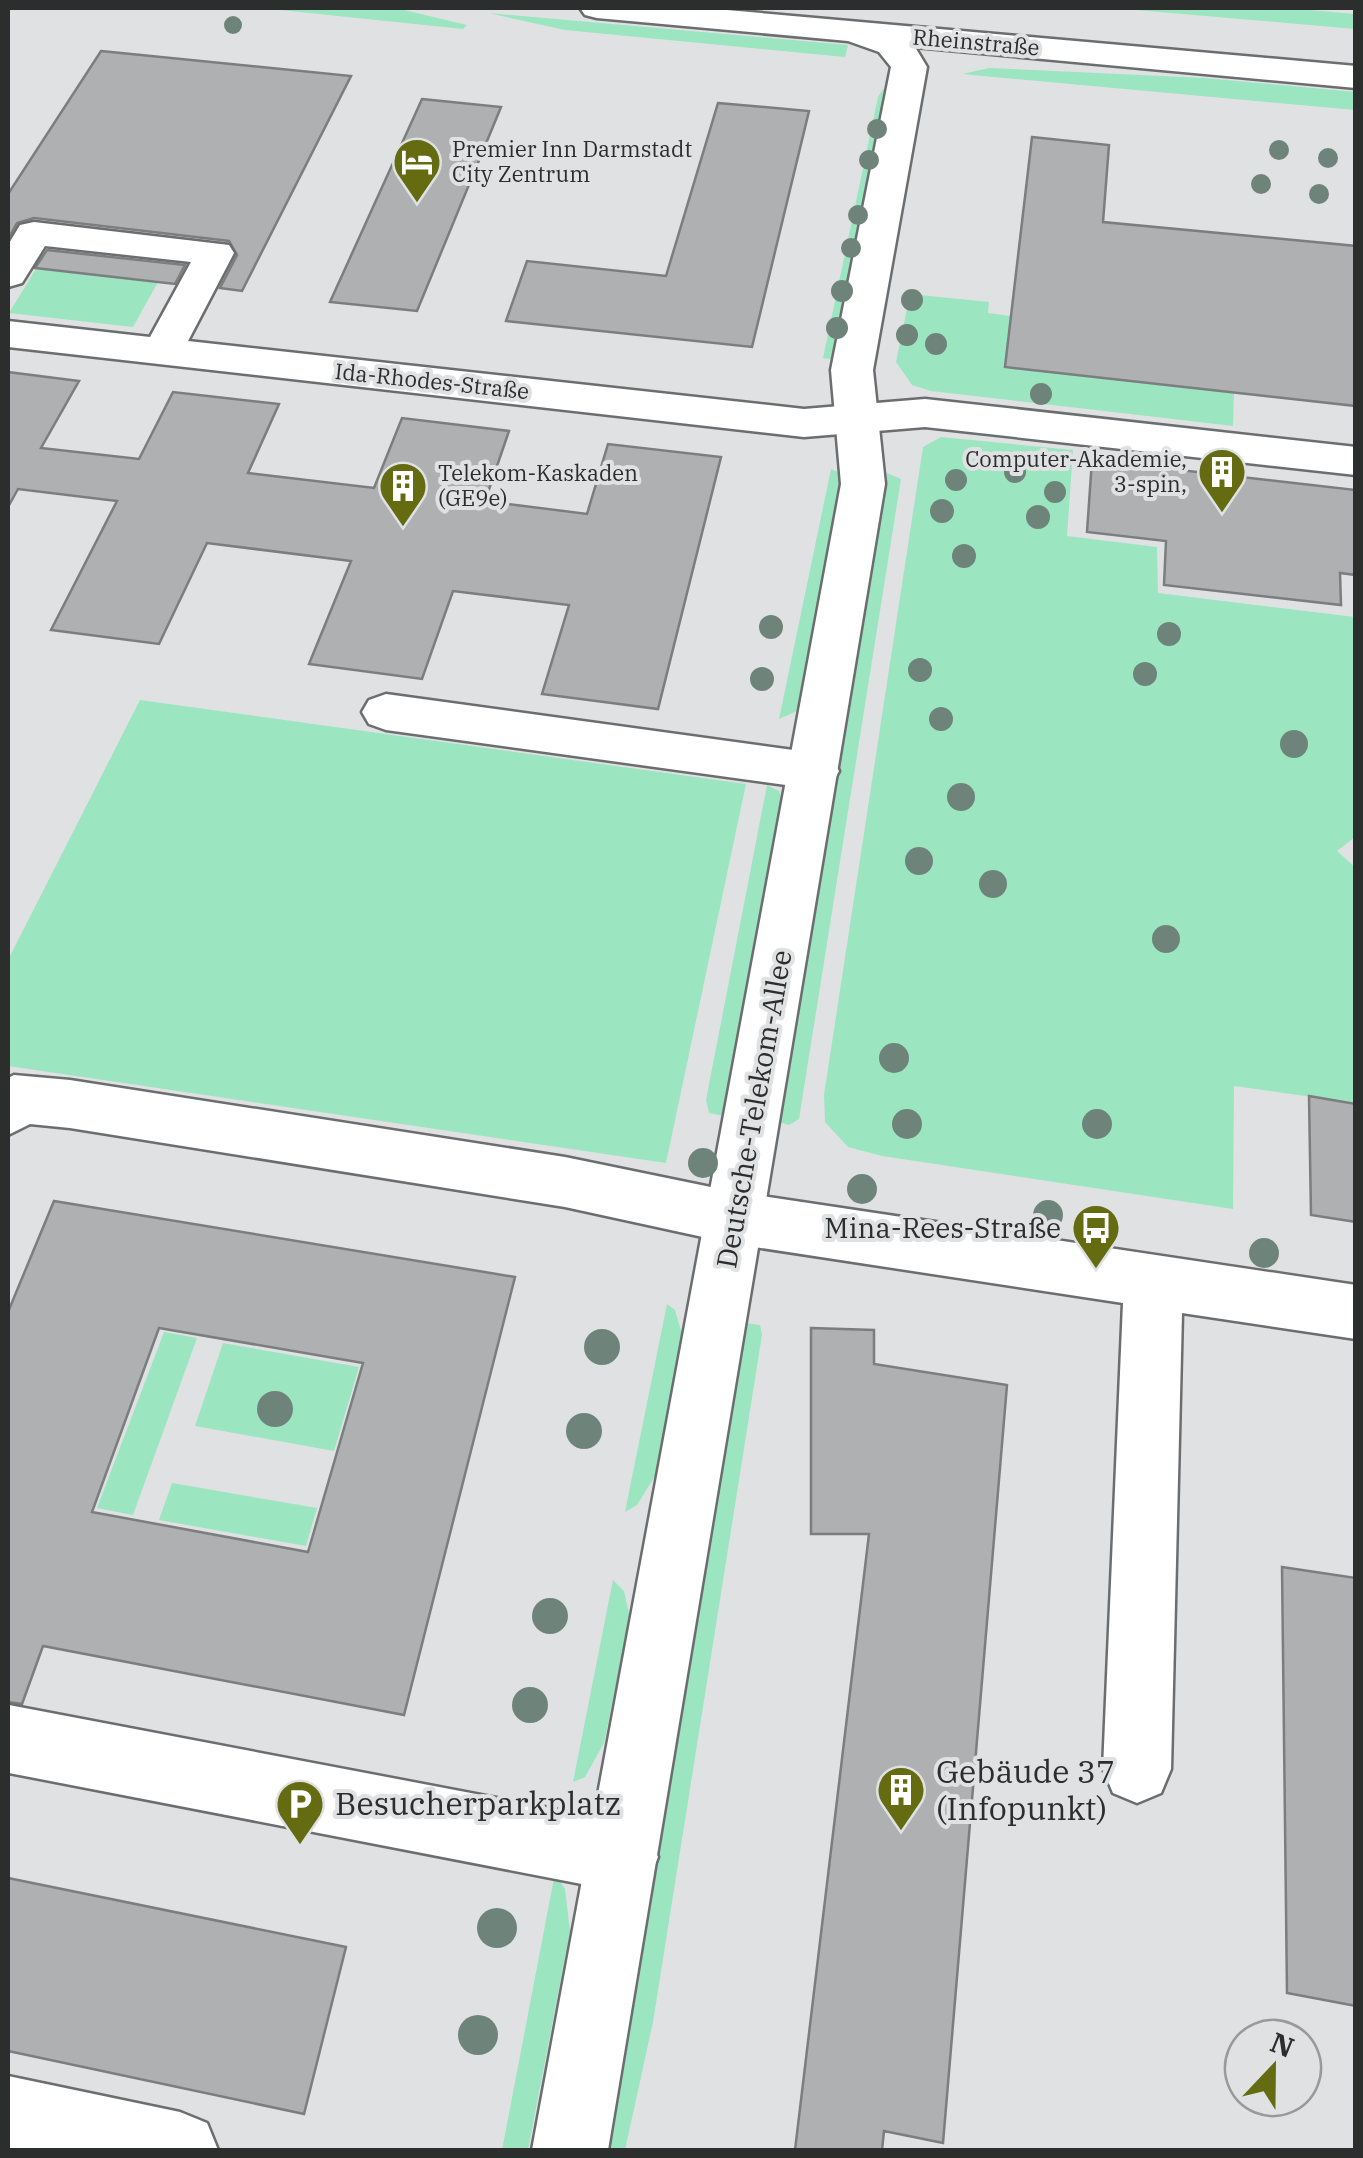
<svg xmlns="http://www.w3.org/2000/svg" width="1363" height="2158" font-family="'IBM Plex Serif',serif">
	<rect width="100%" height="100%" fill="#e0e1e3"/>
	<path fill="#9be6c0" d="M261,8h135l71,17 -4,4z
		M1113,8h174l68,6v15z
		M488,13l360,32 -3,12 -280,-27z
		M989,68l216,10 150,14v18l-393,-36z
		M883,89l6,2 -53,269 -13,-2 55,-261z
		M36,269l122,13 -25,45 -124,-14z
		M910,294l79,8 -1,11 22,3 -5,51 229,26 -1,33 -302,-35 -19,-6 -16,-23z
		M941,437l132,13 -6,86 90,11 1,46 197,24v220l-18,14 18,16v236l-121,-17 -1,123 -351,-53 -34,-9 -23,-25 -1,-27 99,-648z
		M831,469l12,5 -46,237 -18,8z
		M887,473l14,6 -102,640 -10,6 -10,-3z
		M140,700l606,84 -80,379 -658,-97v-106z
		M767,785l12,6 3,9 -58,316 -15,-3 -3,-13z
		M667,1304l8,6 7,24 -27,142 -18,29 -12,7z
		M746,1323l14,2 2,10 -109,687 -28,128h-19z
		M164,1332l33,6 -64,177 -36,-7z
		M223,1343l136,24 -25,84 -139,-25z
		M172,1483l145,25 -11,38 -147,-26z
		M613,1580l11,11 6,27 -26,125 -19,34 -12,5z
		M555,1873l10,16 5,42 -42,219h-26z"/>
	<path fill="#afb0b2" stroke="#7c7d7f" stroke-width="2.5" fill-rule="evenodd" d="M101,51l250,25 -109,215 -22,-3 17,-33 -8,-14 -195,-23 -17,5 -9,16v-45z
		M422,99l79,8 -84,204 -87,-9z
		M718,103l91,8 -57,236 -246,-26 21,-60 139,15z
		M1032,137l77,8 -6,77 253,24v160l-351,-39z
		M47,250l138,15 -10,19 -140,-16z
		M8,372l71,9 -38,67 98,11 34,-67 106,12 -31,69 126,15 28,-70 107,13 -24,70 102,13 21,-70 113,13 -63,252 -116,-15 27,-89 -116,-14 -31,88 -113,-15 42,-103 -144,-18 -48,101 -108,-14 66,-129 -99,-12 -10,18z
		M1092,460l264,30v85l-16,-2 1,32 -177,-20 2,-44 -79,-9z
		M1309,1096l47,8v118l-45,-7z
		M54,1201l461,76 -111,438 -361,-69 -21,58 -14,-2v-390zM159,1328l204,35 -55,189 -216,-40z
		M811,1328l63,2v34l133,21 -64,758 -59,-12 -2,19h-87l74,-616h-58z
		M1282,1567l74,11v428l-69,-13z
		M8,1878l338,69 -42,167 -296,-63z"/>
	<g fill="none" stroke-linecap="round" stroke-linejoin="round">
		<g stroke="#6c6d6f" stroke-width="5">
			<path id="minor" d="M34,222l195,23 5,8 -46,88 616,68 121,-10 431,48v28l-431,-48 -121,10 -796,-90v-26l142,16 41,-75 -146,-16 -23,37 -14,4v-42l12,-20z
				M386,694l429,59 17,5 7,13 -7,13 -17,5 -429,-59 -17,-6 -7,-12 7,-12z
				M14,1075l56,5 495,77 170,35 621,93v54l-174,-26 -11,456 -10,24 -24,10 -24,-10 -10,-24 20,-466 -388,-59 -170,-37 -495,-79 -40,-4 -22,11v-57z
				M9,1705l614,117 25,10 10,25 -10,25 -25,10 -614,-119z
				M8,2076l172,36 27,11 11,27h-210z"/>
		</g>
		<g stroke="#6c6d6f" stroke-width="5">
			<path id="major" d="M580,8h124l652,58v22l-441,-41 12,20 -54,303 12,114 -277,1666h-76l309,-1666 -10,-114 60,-303 -12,-15 -31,-11 -251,-23 -12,-3z"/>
		</g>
		<use href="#minor" fill="#fff" fill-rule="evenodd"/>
		<use href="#major" fill="#fff" fill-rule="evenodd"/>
		<path stroke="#606161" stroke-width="2.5" d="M1350,8h6"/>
	</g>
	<g fill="#6e847b">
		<circle cx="233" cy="25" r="9"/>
		<circle cx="877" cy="129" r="10"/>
		<circle cx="1279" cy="150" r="10"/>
		<circle cx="1328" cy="158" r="10"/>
		<circle cx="869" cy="160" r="10"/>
		<circle cx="1261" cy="184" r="10"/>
		<circle cx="1319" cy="194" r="10"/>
		<circle cx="858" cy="215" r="10"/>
		<circle cx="851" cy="248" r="10"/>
		<circle cx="842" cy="291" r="11"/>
		<circle cx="912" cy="300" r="11"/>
		<circle cx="837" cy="328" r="11"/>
		<circle cx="907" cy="335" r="11"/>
		<circle cx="936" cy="344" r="11"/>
		<circle cx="1041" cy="394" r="11"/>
		<circle cx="1015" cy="472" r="11"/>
		<circle cx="956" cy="480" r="11"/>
		<circle cx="1055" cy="492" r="11"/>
		<circle cx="942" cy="511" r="12"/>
		<circle cx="1038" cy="517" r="12"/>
		<circle cx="964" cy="556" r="12"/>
		<circle cx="771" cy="627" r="12"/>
		<circle cx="1169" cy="634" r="12"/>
		<circle cx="920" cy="670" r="12"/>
		<circle cx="1145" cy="674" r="12"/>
		<circle cx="762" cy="679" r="12"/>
		<circle cx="941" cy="719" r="12"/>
		<circle cx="1294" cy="744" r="14"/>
		<circle cx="961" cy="797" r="14"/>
		<circle cx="919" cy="861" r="14"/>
		<circle cx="993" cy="884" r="14"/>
		<circle cx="1166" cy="939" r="14"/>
		<circle cx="894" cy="1058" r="15"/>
		<circle cx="907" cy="1124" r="15"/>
		<circle cx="1097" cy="1124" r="15"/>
		<circle cx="703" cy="1163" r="15"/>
		<circle cx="862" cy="1189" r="15"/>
		<circle cx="1048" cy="1215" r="15"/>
		<circle cx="1264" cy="1253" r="15"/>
		<circle cx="602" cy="1347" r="18"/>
		<circle cx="275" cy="1409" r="18"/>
		<circle cx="584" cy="1431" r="18"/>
		<circle cx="550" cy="1616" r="18"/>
		<circle cx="530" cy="1705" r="18"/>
		<circle cx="497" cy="1928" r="20"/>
		<circle cx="478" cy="2035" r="20"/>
	</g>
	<defs>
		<g id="hotel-pin" transform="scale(2.5)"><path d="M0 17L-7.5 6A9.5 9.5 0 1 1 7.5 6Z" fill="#646b10" stroke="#e0e1e3"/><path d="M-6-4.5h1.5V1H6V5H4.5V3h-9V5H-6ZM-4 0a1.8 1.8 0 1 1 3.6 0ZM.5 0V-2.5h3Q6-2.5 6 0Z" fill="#fff"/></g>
		<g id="building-pin" transform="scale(2.5)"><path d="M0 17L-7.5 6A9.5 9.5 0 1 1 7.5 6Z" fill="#646b10" stroke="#e0e1e3"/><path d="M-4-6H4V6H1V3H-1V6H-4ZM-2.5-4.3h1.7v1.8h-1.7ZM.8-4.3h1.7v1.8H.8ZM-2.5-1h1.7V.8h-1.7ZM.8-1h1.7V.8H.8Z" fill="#fff"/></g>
		<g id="bus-pin" transform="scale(2.5)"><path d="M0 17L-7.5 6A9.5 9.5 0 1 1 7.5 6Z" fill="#646b10" stroke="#e0e1e3"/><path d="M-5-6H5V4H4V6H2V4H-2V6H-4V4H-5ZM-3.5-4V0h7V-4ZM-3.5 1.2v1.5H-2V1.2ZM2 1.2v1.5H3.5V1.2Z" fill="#fff"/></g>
		<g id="parking-pin" transform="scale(2.5)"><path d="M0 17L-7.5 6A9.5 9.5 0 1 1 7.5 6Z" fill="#646b10" stroke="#e0e1e3"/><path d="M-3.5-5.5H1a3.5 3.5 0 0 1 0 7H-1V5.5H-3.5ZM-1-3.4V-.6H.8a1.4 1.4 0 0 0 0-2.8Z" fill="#fff"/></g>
	</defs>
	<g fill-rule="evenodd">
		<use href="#hotel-pin" x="417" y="162"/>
		<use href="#building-pin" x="1222" y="472"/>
		<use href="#building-pin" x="403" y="486"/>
		<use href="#bus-pin" x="1096" y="1228"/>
		<use href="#building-pin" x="901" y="1790"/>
		<use href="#parking-pin" x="300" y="1804"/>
	</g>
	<g text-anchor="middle" stroke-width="8" stroke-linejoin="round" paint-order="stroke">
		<g font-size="22" fill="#2c2d2d" stroke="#e0e1e3">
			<text transform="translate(976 42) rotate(5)" y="8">Rheinstraße</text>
			<text transform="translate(432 381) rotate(6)" y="8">Ida-Rhodes-Straße</text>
		</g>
		<g font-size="22" fill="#2c2d2d" stroke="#e0e1e3" text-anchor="start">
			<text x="452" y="157">Premier Inn Darmstadt<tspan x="452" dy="25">City Zentrum</tspan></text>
			<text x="1187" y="467" text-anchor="end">Computer-Akademie,<tspan x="1187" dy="25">3-spin,</tspan></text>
			<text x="438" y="481">Telekom-Kaskaden<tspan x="438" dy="25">(GE9e)</tspan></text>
		</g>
		<g font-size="28" fill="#2c2d2d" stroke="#e0e1e3">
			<text transform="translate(754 1109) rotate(-80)" y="10">Deutsche-Telekom-Allee</text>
		</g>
		<g font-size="28" fill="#2c2d2d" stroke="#e0e1e3" text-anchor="end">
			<text x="1061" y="1238">Mina-Rees-Straße</text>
		</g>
		<g font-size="32" fill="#2c2d2d" stroke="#e0e1e3" text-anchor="start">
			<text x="936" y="1783">Gebäude 37<tspan x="936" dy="37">(Infopunkt)</tspan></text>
			<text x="335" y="1815">Besucherparkplatz</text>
		</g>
	</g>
	<rect width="1363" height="2158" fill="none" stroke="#2c2d2d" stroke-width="20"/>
	<g transform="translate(1273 2068) rotate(22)"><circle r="48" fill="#e0e1e3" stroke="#98999a" stroke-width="2.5"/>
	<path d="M0-8L18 38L0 25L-18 38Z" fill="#646b10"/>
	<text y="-15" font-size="28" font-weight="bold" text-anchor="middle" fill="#2c2d2d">N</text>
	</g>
</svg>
